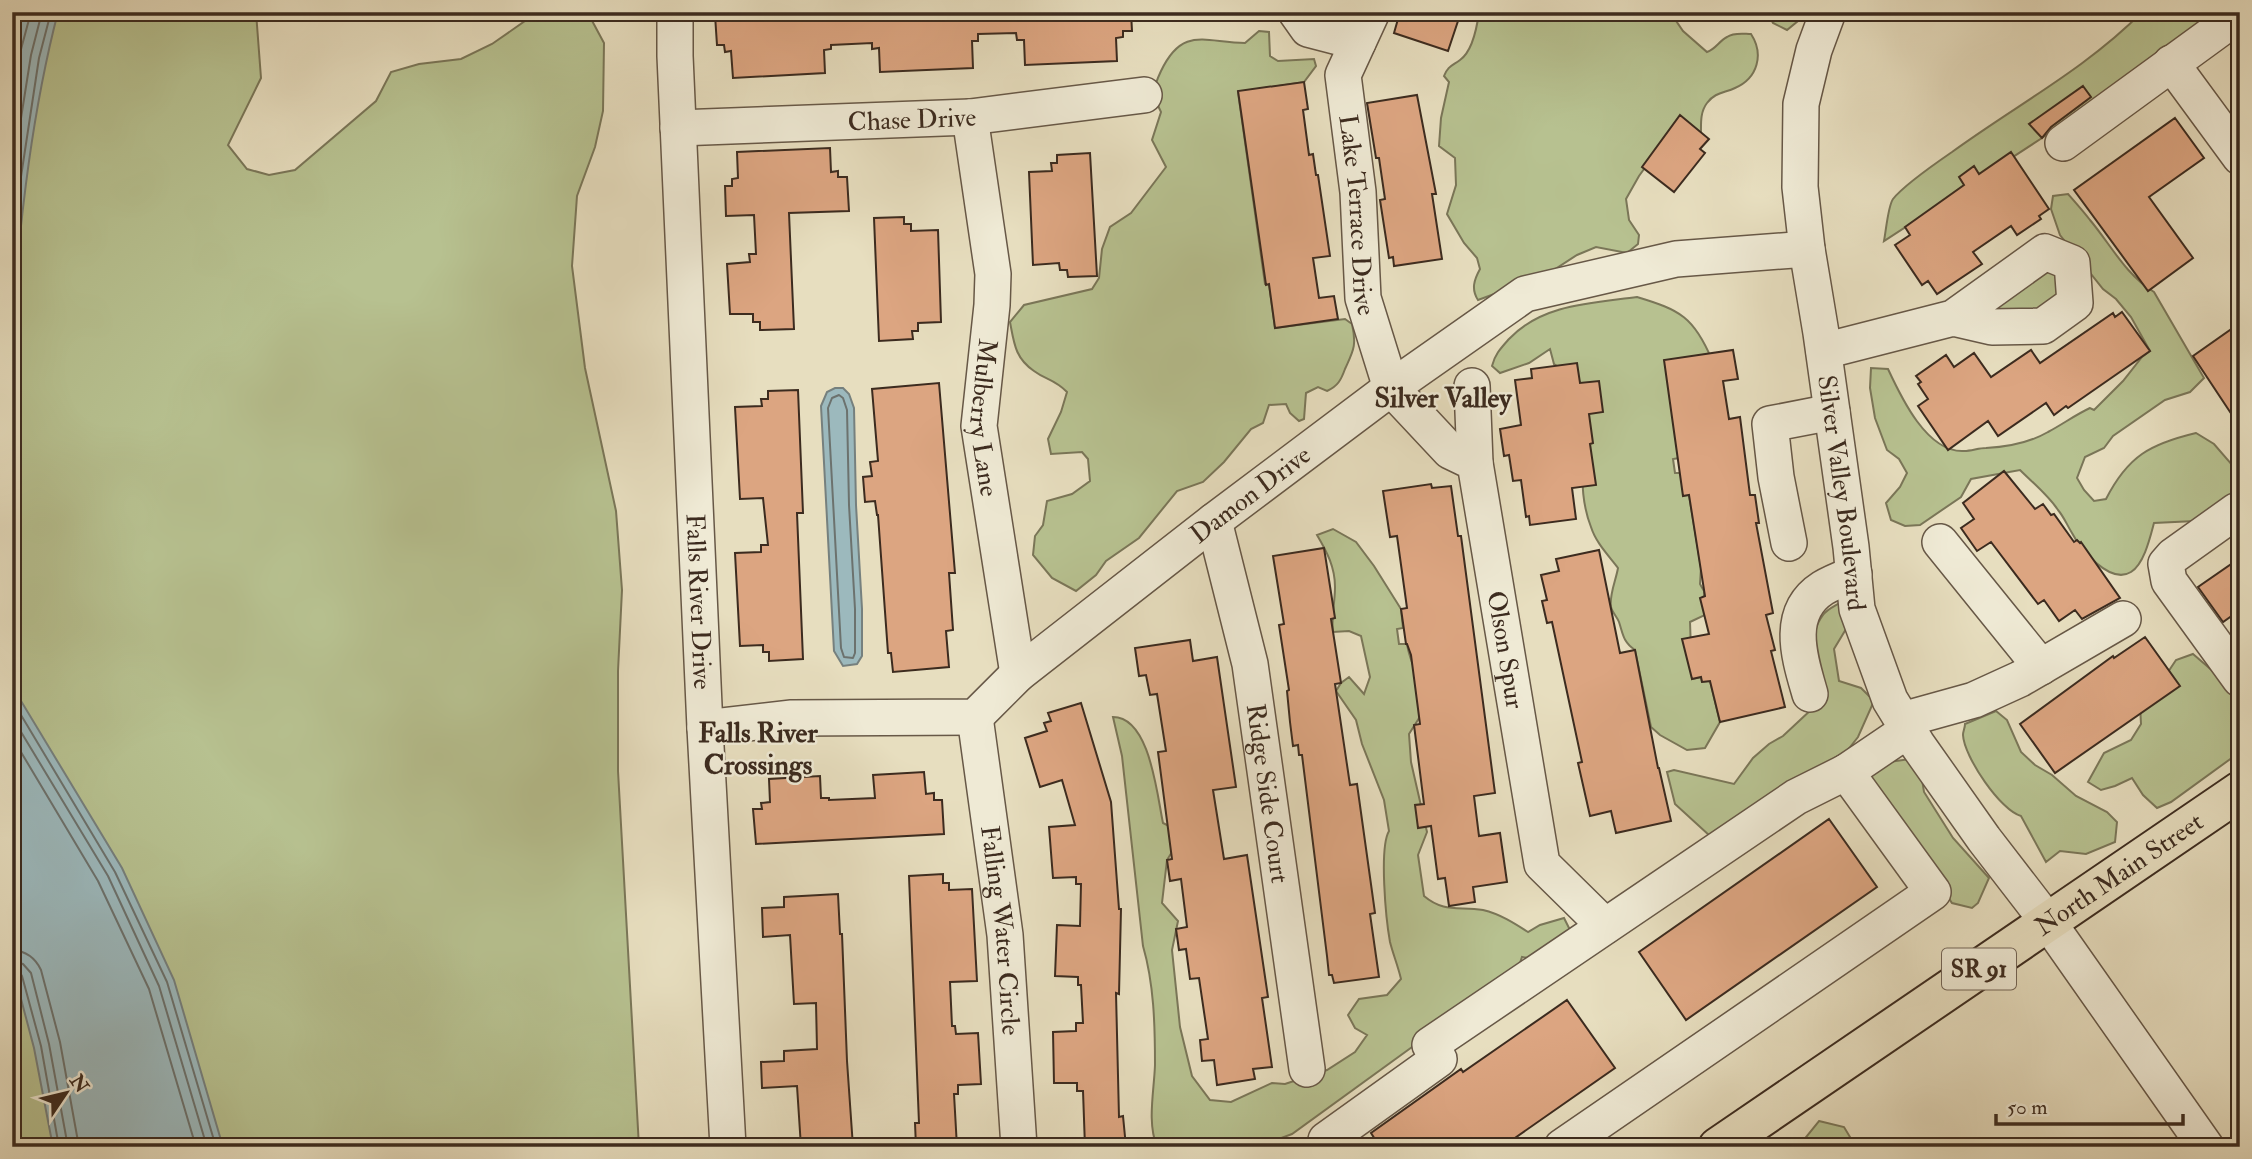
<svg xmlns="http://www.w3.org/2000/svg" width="2252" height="1159" font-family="'IM FELL Double Pica',serif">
	<rect width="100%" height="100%" fill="#e7debf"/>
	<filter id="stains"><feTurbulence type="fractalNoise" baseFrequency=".00286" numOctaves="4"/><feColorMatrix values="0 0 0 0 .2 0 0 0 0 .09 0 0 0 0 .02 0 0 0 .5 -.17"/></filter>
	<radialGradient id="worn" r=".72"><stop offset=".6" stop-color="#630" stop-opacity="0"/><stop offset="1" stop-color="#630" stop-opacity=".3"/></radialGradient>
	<path fill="#b7c190" stroke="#7a7658" stroke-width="2" d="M12,12h244l5,66 -33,67 19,24 22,6 26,-5 81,-69 15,-29 28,-8 42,-5 31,-15 33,-23 46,-7 19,3 14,26 -1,68 -8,36 -18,49 -5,70 13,102 31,143 6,79 -4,81v100l21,376h-627z
		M1479,12h191l13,19 24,21c9,-3 12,-11 20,-15 7,-5 17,-3 24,-3 13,20 7,44 -16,54 -10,5 -20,4 -28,15 -7,9 -6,21 -6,32l-49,23 -13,18 -13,23 3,21 10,15 -1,9 -11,9 -31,-6 -19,8 -31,20 -68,25c-7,-11 -4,-20 2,-31l-3,-11 -13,-15 -17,-29 9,-29 -1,-27 -16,-12 2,-28 8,-36 -5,-6c4,-10 8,-10 16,-16 13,-9 17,-33 19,-48z
		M1767,12h42l-22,18 -14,-7z
		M2142,12h77l-177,126 -158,103c2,-10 4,-35 9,-42 11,-14 43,-36 59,-47 63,-46 135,-84 190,-140z
		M1259,31l10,1 1,24 8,5 36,-2 2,7 -12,16 -66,10 27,192h4l6,44 70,-9 7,5c5,22 1,27 -7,45 -4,11 -7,17 -18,22l-9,-4 -12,6 -2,26 -5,2 -9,-8 -4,-9 -17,1 -6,18 -12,6 -27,33 -21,20 -26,9 -38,47 -33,23 -10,14 -20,16 -24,-13 -19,-23 2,-19 8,-11 4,-24 25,-7 18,-13 -2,-22 -6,-7 -31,2 -3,-15 13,-27 6,-20c-13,-13 -21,-12 -33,-21 -19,-13 -20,-28 -24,-49l14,-17 68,-16 7,-11 3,-29 8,-22 21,-14 35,-46 -14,-27 9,-28c-9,-18 -9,-22 0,-41 22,-46 45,-28 84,-28z
		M2068,194c7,8 15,17 22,26 21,25 35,54 64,72l50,86 -14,14 -25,8 -52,36 -9,12 -19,9 -8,21 7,12 10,11 12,-2c22,-43 44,-55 90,-66l18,11 26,30v23l-24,23 -62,3c-4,15 -10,41 -23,49 -21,13 -51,-23 -59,-39 -5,-8 -8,-16 -14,-23 -10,-15 -25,-27 -38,-40l-49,9 -10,18 -41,28 -15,1 -14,-6 -5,-17 14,-16 7,-14 -8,-14 -12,-9 -12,-32 -5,-30 1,-20 17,1c13,28 39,84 76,82 8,0 14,-3 22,-3 21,-1 43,-5 62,-16 15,-8 27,-17 42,-24l4,2 29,-29 19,-24 8,-6 -19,-34 -15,-18 -13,-10 -43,-54 -9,-26 2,-13z
		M2050,266l20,20 -24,26 -57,1z
		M1637,297c43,13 57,20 75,63l-33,98 -6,1 2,14h5l9,22 12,73 -1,16 4,7 1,24 -15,7 2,57 9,-2 1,5 8,-1 10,41 -15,26 -18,2 -27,-15 -9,-8 -16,-77c-12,-8 -12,-16 -16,-28 -2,-5 -7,-10 -8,-15 -2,-12 5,-27 7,-39 -9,-12 -22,-25 -27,-41 -15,-38 -7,-81 -1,-120l-19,-32 -17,-11 -4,-15 -21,14 -29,10 -8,-7c3,-12 9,-18 17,-27 33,-35 83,-36 128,-42z
		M1333,529l23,13 18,24 27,43 2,19 -6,1 2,15h8c3,20 15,40 21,60l-19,30 2,28 16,70 -9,23 6,41c20,17 35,10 59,14 17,4 31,13 45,22l12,-7 24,-7 9,18 -35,24 -16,-3 -2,6 -90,71 -138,100 -11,4 -8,9h-116c-10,-25 -3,-55 -2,-82 0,-40 -1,-81 -12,-119l-21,-190 -9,-39c37,0 44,78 50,106l18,9 -1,7 -13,21 -5,43 16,18 -6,29 8,77 12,49 18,24 21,2 41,-19 13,1 42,-14 28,-18 12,-17 -12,-7 -7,-13 11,-16 28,-4 14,-16c-3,-13 -8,-25 -11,-37 -4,-22 -11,-94 -1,-111l-5,-31 -22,-56 -6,-24 -20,-29 5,-8 8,-6 15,17 6,-17 -9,-41 -12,-5 -16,1c-2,-15 2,-29 2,-45 0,-20 -8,-35 -18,-52z
		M1841,602l5,27 -12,20 5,32 22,7 13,13 -16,36 -19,24 -129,75 -35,-32 -8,-32 7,-2 60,14 19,-26 16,-14 14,-8 31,-29c-3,-28 -9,-68 9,-92 4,-6 12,-9 18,-13z
		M2193,654l29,25 18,26v47l-69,50 -14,6 -14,-13 -11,-17 -17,8 -14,4 -13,-8 16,-29 27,-13 10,-16 -1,-20 22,-23 14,-21z
		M1996,711l11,9 14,32 14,13 17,10 24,21 31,16 10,10 -2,20 -29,12 -26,-3 -14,11 -25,-46c-20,-5 -57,-59 -58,-81 0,-4 2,-7 2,-11z
		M1910,759l11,14 3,19 29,46 36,40 -11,25 -6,5 -20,-5 -85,-126 22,-15z
		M1819,1121l25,6 12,20h-58z"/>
	<path fill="#9cb9bd" stroke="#76807e" stroke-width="2" d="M12,12h46c-26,100 -37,203 -46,306z
		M835,388h8l6,6 5,14 2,97 6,104v47l-5,8 -14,2 -9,-15 -13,-245 6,-14z
		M12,659l6,37 104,172 52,112 49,167h-170l-19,-99 -22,-83z"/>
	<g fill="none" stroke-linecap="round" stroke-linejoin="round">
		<path stroke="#6c726e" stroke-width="2" d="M12,106l8,-53 11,-41
			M12,175l19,-120 11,-43
			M12,236l27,-178 12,-46
			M839,395l4,3 4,12 2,95 6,104v44l-2,5 -9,-1 -3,-9 -13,-240 4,-10z
			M12,700l103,172 52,110 49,165
			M12,717l96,159 51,110 48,161
			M12,737l86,144 51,108 47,158
			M12,950c14,1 23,7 29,20l19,72 19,105
			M12,961l11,3 8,9 18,71 19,103
			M12,970l7,1 3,5 19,70 18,101"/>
	</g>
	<path fill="#dca581" stroke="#3c2b1f" stroke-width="2" d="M772,12h359l1,19h-9v6l-7,1 1,23 -92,4 -1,-25h-7l-1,-7 -38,1v7h-6l1,27 -93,4 -1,-24 -7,1v-6l-41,2v4l-7,1 1,23 -92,5 -2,-27 -6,1 -1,-7h-7l-2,-30z
		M1400,12h61l-13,39 -54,-18z
		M1304,82l4,27 -5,1 6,45 4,-1 3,21h2l12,81 -17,2 6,40 15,-2 4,23 -63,9 -6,-44 -3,1 -28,-194z
		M2083,86l8,11 -40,30 -9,11 -13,-14z
		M1417,95l19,99h-4l10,65 -48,7 -1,-9 -4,1 -9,-58 5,-1 -6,-41h-3l-9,-55z
		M1680,115l29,24 -9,10 5,4 -31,39 -32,-25z
		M2175,118l29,40 -55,39 44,61 -45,33 -74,-101z
		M830,148l1,24 7,-1v6h9l2,34 -60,2 5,116 -34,1v-8h-7v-8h-23l-3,-50 23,-2 -1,-8h7l-2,-39 -28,1 -1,-30h7v-7l6,-1 -1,-26z
		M2011,152l38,57 -10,7 2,3 -24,16 -6,-9 -38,26 9,12 -45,30 -9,-13 -6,4 -27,-40 15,-10 -5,-8 59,-42 -5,-8 15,-11 5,8z
		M1090,153l7,123 -29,1 -1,-7h-7l-1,-7 -26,2 -4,-93 23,-1 -1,-8h6v-8z
		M904,217v7h7v7l27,-1 3,92 -23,1v8h-6l1,8 -34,2 -5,-123z
		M2122,312l28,39 -82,57 -2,-2 -12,9 -8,-12 -48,33 -10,-15 -40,29 -30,-44 10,-7 -10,-15 3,-2 -5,-6 30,-21 8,12 20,-14 17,24 40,-27 9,13 73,-50 2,4z
		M2240,323v104l-47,-71z
		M1733,350l5,29 -15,2 6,38 11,-2 10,78h5l4,28h-3l17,90 -7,2 9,35 -4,1 14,56 -65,15 -10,-41 -8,1 -1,-5 -9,2 -10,-40 27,-5 -9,-36 5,-2 -16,-101 -6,1 -19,-136z
		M1577,363l3,20 19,-2 4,31 -14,2 4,29 -3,1 6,41 -24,3 4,31 -46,6 -1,-9 -3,1 -5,-37 -8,1 -4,-26 -5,1 -4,-27 21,-4 -6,-45 17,-2 -1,-9z
		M939,383l16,190h-6l4,57 -7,1 3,36 -56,5 -2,-19h-3l-10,-138h-1l-2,-14 -10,1 -2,-25 9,-1 -2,-14 8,-1 -6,-72z
		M798,390l5,123h-6l6,146 -34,2v-9h-6v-7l-23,1 -5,-93 26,-1v-7h7l-5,-47 -23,1 -5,-92 27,-1 -1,-7h7v-8z
		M2004,471l31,38 8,-5 8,11 3,-1 20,28 3,-2 3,3 1,-1 39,56 -38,21 -7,-9 -16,11 -15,-21 -6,4 -47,-62 -14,9 -16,-23 13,-9 -11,-16z
		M1431,484l1,4 19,-2 7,50h3l34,257 -21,3 5,40 21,-3 7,49 -34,5 2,15 -26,4 -4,-28 -7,1 -7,-53 -13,2 -3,-23 9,-1 -10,-79 6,-1 -9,-69 -4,-11h-1l-5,-35 6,-1 -10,-72 -7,1 -7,-46z
		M1324,548l11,70 -4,1 10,64 -6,1 15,101 7,-1 18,129 -5,1 9,63 -45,6 -2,-8h-3l-2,-19 -25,-201h-3l-1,-10 -5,1 -3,-24 -3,-31 2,-1 -10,-65 5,-1 -11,-68z
		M1599,550l21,103 15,-3 23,118h1l12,53 -55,12 -5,-22 -21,5 -12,-53 4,-1 -30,-140 -5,1 -5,-22 5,-1 -6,-25 18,-4 -3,-12z
		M2240,558v52l-17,12 -25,-35z
		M2145,637l35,49 -125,87 -35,-49 93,-68 1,2z
		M1190,640l3,21 24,-4 19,130 -23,3 11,69 23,-4 21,142 -6,1 10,69 -19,2 2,10 -38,6 -3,-25 -12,1 -2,-21 8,-1 -9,-61 -9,1 -4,-30 -7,1 -3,-21 11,-2 -6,-48 -11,2 -3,-21 5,-1 -14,-107 8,-1 -9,-57 -7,1 -4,-20 -7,1 -4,-28z
		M1081,703l30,99 8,107h2l-2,85 -3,-1 3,124 4,-1 3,31h-41l-2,-56h-6v-8h-23l-1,-51 23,-1v-8h7l-2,-38h-3v-8l-23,-1 2,-51 23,1 1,-42h-5v-7l-23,1 -4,-51 26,-2 -13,-45 -22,7 -15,-49 22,-7 -3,-8 7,-2 -3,-8z
		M924,772l2,22 8,-1v7h8l2,34 -188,10 -3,-35h9l-1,-6 9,-1 -1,-23 51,-3 1,22h8v2l46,-2 -2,-23z
		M1829,819l48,68 -191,133 -47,-68z
		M943,874v9h6v7l23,-1 5,92 -27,1 2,44h3l1,8 22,-1 3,51 -23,1v9h-4l3,53h-41l-1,-24h4l-10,-247z
		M838,894l2,40h2l5,127 6,86h-52l-4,-61 -35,2 -1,-26 23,-1v-10l33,-2 -1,-46 -22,1 -4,-69 -27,2 -1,-29 22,-1v-10z
		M1567,1000l48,68 -113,79h-122l-9,-14 90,-64 2,3z"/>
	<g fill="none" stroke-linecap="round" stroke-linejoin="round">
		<g stroke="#675847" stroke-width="38">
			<g id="minor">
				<path id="s1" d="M675,12v44l30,672 23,419"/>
				<path d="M1296,12l12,17 50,13"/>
				<path id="s2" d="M1372,12l-29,63 15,117 5,106 28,90 59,63 25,12 67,401 63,62"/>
				<path id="s3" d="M1828,12l-14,38 -13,54 -1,83 7,62 14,84 30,214 6,62 33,91 27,44 67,95 64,83 158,225"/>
				<path d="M2171,63l69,94"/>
				<path id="s4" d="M970,117l23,157 -1,31 -13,121 39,248"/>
				<path id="s5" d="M678,128l292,-11 174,-22"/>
				<path d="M2063,143l177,-129"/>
				<path d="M1824,351l129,-33 92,-66 27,11 3,40 -32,23 -51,1 -39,-9"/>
				<path d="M1472,386l3,77"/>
				<path d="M2240,510l-4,1 -63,45 -7,8 3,17 71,98"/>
				<path id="s6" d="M1214,521l36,143 57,405"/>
				<path d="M1940,542l101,125"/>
				<path d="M1789,543l-13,-66 -6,-53 62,-12"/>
				<path d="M1810,694c-10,-35 -26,-81 13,-106 10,-6 21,-10 31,-14"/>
				<path id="s7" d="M975,717l30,218 14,212"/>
				<path d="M1902,720l72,-20 46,-21 103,-60"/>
				<path id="s8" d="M705,728l87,-10 183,-1 43,-43 196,-153 177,-133 134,-94 151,-35 131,-10"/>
				<path d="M1331,1147l-5,-7 113,-81 -9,-14 366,-248 50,-25"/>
				<path d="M1562,1147l371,-255 -87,-120 62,-42"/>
			</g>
		</g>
		<g stroke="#3c2b1f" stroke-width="42">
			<g id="major">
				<path id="s9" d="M1718,1147l522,-356"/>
			</g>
		</g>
		<use href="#minor" stroke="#efead5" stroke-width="35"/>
		<use href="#major" stroke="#e7debf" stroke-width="38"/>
	</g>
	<g text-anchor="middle" stroke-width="5" stroke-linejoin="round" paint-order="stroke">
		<rect fill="#efead5" stroke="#726456" stroke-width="2" x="1942" y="948.5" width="74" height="41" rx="5"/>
		<g font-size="24" font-weight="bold" fill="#3c2b1f">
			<text x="1979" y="977">SR 91</text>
		</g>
		<g font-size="26" fill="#3c2b1f" stroke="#efead5">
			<text dy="9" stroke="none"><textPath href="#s5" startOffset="234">Chase Drive</textPath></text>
			<text dy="9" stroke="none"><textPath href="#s2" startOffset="210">Lake Terrace Drive</textPath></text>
			<text dy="9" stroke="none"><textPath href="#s4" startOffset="303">Mulberry Lane</textPath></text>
			<text dy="9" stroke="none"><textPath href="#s3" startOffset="488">Silver Valley Boulevard</textPath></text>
			<text dy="9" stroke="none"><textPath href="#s8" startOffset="625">Damon Drive</textPath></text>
			<text dy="9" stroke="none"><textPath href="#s1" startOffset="590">Falls River Drive</textPath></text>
			<text dy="9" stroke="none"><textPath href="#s2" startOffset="691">Olson Spur</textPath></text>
			<text dy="9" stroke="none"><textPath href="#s6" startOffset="278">Ridge Side Court</textPath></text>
			<text dy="9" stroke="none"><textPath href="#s9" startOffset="485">North Main Street</textPath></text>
			<text dy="9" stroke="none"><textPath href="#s7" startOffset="215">Falling Water Circle</textPath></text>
		</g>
		<g font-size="28" font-weight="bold" fill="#3c2b1f" stroke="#efead5">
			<text x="1443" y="407">Silver Valley</text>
			<text x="758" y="742">Falls River<tspan x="758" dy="32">Crossings</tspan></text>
		</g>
	</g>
	<rect width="2252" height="1159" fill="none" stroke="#e7debf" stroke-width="42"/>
	<rect x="14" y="14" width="2224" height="1131" fill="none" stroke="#3c2b1f" stroke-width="3.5"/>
	<rect x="21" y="21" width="2210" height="1117" fill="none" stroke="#3c2b1f" stroke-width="2"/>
	<g transform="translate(66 1093) rotate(55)" stroke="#efead5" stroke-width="5" paint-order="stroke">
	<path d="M0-5L12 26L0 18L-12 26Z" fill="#3c2b1f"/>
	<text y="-10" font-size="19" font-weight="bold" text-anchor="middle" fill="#3c2b1f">N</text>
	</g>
	<path d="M1996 1114v10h187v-10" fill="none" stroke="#3c2b1f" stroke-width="3.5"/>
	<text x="2007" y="1114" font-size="21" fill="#3c2b1f" stroke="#efead5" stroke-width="5" paint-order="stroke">50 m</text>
	<rect width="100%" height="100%" filter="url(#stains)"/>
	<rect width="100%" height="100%" fill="url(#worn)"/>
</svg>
